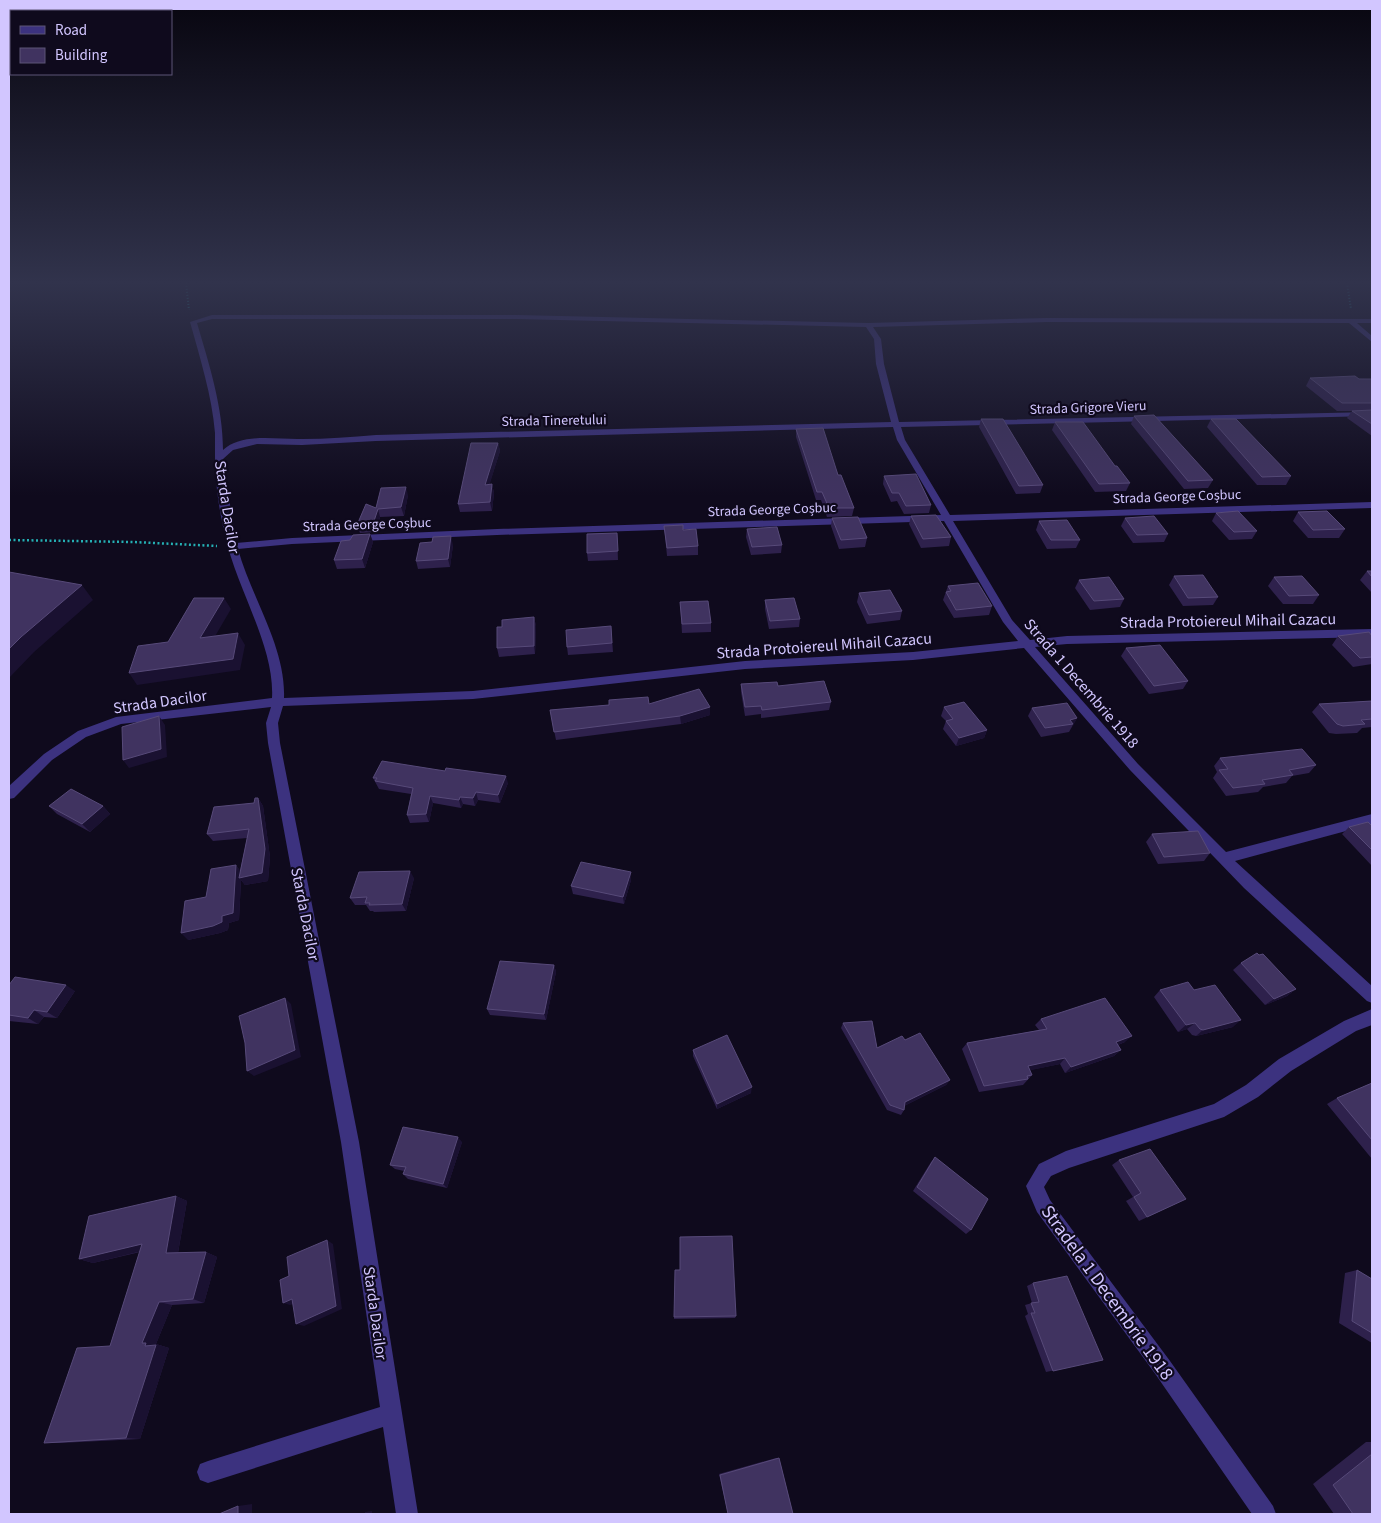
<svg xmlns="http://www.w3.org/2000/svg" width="1381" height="1523" font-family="'Source Sans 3',sans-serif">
	<rect width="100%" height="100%" fill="#0f0a1d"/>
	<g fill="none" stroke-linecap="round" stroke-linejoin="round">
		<path stroke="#25b0b4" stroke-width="2" stroke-dasharray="1 2" stroke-linecap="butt" d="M186,283l3,27
			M1347,283l4,26"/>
		<path stroke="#25b0b4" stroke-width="2.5" stroke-dasharray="2 2.5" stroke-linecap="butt" d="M9,540l124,2 84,4"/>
		<path fill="#3c327f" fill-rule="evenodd" d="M212,315h305l351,8 179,-5 325,1v4h-15l15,13v6l-23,-19 -302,-1 -174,5 8,12 3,25 15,58 473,-10v4l-471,11 4,13 45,75 422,-13v6l-419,13 59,99 18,20 37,-4 305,-7v8l-305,7 -32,3 103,117 88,88 146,-38v10l-137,37 137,125v17l-5,-2 -123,-113 -114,-118 -106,-122 -111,12 -168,9 -272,30 -190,7 -5,17 2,20 79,399 59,372h-22l-13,-87 -175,56 -8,-3 -3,-8 3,-8 8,-3 172,-54 -39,-265 -73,-399 -2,-20 5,-16 -150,17 -35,13 -34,23 -38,38 -5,1v-13l35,-32 34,-23 38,-14 156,-19c3,-52 -36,-110 -47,-163 -6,-24 -10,-55 -10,-79 0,-8 0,-15 0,-23 -3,-37 -15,-75 -25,-111zM212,319h305l349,8 8,12 2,25 15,58 -515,13c-25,2 -49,4 -74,4 -24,1 -59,-7 -79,11 0,-43 -14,-86 -26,-127zM893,427l4,13 44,75 -444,14 -205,9 -56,5 -13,-84 10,-9 24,-6 45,1 74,-4zM944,521l59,101 15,19 -105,11 -168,9 -272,30 -189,7c2,-51 -33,-101 -46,-149l54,-5 205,-9z
			M1372,1009v16l-16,6 -65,40 -33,26 -34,20 -155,51 -18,8 -7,11 6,13 120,161 103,145 3,8h-24l-96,-139 -119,-163 -11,-26 13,-22 27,-13 148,-47 32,-19 33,-26 65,-38z"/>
	</g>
	<path fill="#2e214c" d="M1310,378l62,1v57l-25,-18 5,-7h-15l-31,-25z
		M1134,416l79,64 -5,8 -24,1 -53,-65z
		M981,419l62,66 -3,8 -24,1 -37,-67z
		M1211,419l80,57 -5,9h-29l-50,-58z
		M1055,422l60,44 15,17 -4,8 -31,1 -43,-62z
		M796,429l42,46 16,33 -2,8 -25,1 -6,-17h-5l-20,-63z
		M498,443l2,8 -11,34 3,-1 2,9 -2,18 -32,1 -2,-8z
		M884,476l47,29 -2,8 -25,1 -7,-13 -6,1 -8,-18z
		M408,495l-4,21 -24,1 -4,15 -16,1 -3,-8 19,-17z
		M1298,512l47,17 -6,9h-31l-15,-17z
		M1216,513l41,18 -5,8 -23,1 -17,-19z
		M911,516l40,21 -2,9 -28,2 -12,-24z
		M832,518l35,20 -2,9 -26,2 -8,-23z
		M1125,518l43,16 -4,8 -31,1 -12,-17z
		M1039,521l41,19 -4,8 -29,1 -11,-19z
		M664,526l19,4 15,16v9l-31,1z
		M747,529l35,16 -1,8 -30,2 -5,-18z
		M617,533l1,27 -30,1 -1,-8z
		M370,534l3,8 -8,26 -28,1 -3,-9 16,-20z
		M453,545l-3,22 -32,2 -2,-8z
		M1367,571h5v22l-12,-13z
		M1174,576l44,21 -5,8 -30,1 -14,-21z
		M1274,577l45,18 -6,9h-30l-15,-18z
		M1079,580l45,19 -4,8 -30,3 -15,-22z
		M948,586l44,20 -3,9 -35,3 -11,-18z
		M859,593l43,18 -2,9 -33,4 -10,-22z
		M765,600l35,19 -1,8 -30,2 -4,-20z
		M680,602l31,21v9l-29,1z
		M534,617l2,9 -1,28 -36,3 -2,-9 5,-21z
		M611,626l2,26 -45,3 -1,-8z
		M1338,636h34v28l-19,3 -21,-22z
		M1126,648l62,33 -5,8 -34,5 -28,-38z
		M741,684l37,2 53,16 -2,8 -68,8v-4l-16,2 -4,-24z
		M1372,701v26l-10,1 -5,5 -21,1 -7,-1 -17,-21 7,-8z
		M649,704l61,11 -29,9 -125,16 -6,-30 59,-5z
		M944,707l43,23 -3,8 -28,8 -13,-17 3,-8 -5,-5z
		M1032,708l45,10 -8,14 -28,5 -13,-21z
		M1220,758l96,7 -7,8 -17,3 -6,7 -23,4 -5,5 -32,4 -13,-18 4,-6 -3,-6z
		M373,778l135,5 -8,20 -22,-3 -3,6 -12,-2 -2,4 -28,-5 -4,19 -19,1 -3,-8 4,-21 -32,-5z
		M258,798l5,8 7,51 -2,24 -23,4 -4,-5 -2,40 -10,3 -1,7 -8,3 -32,7 18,-43 30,-32 4,6 7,-33 -34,3 -6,-7 47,-31z
		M49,806h54l7,8 -20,18 -33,-18z
		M1372,826v40l-30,-32 7,-7z
		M1152,834l58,19 -6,8 -46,3 -12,-22z
		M414,878l-8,33 -32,1 -1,-1h-3l-4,-6h-11l-5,-7z
		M631,880l-7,24 -51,-10 -2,-8z
		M1241,963l55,26 -9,7 -22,9 -32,-35z
		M554,965l2,7 -10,48 -56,-5 -3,-6z
		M9,985l66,6 -18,27 -13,-1 -6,7 -29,-3z
		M1160,990h34l39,37 -37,9 -4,-1 -5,-6 -9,3 -24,-35z
		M1041,1019l84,23 -7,3 3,5 -7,6 -49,17 -5,-9 -30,6 2,5 -9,10 -44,7 -17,-43 5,-6 72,-13 -4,-5z
		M843,1023l34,25 28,-8 45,40 -4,5 -42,21v4l-3,5 -14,-5 -46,-82z
		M693,1050l58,43 -34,16 -24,-53z
		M1372,1083v76l-45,-55 10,-6z
		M462,1142l-15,46 -39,-9 -5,-5 1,-3 -9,-2 -5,-4z
		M935,1157l36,73 -5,4 -53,-43 18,-29z
		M1119,1160l67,39 -47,22 -13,-20 7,-4 -21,-32z
		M176,1196l11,5 -9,52 28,-1 11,5 -13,46 -32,2 -16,39 13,4 -29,91 -80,4h-16l66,-97 30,-94 -47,11 -14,-4z
		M1357,1270l15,9v64l-33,-20 6,-50z
		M1033,1283l70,77 -57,12 -21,-56 3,-2 -3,-9 7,-2 -5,-17z
		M736,1316l-1,2 -61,1v-2z
		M1366,1442h6v72h-38l-21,-30z
		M776,1458h3l14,56h-65l-9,-40z"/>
	<path fill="#1a1131" d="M498,443l2,8 -13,42 -2,-8z
		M492,484l2,9 -2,18 -2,-9z
		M406,487l2,8 -4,21 -3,-9z
		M378,509l2,8 -4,15 -3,-8z
		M370,534l3,8 -8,26 -3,-9z
		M451,536l2,9 -3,22 -2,-8z
		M82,585l11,15 -59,52 -25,26v-29l12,-12z
		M224,598l7,11 -24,41 -7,-12z
		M534,617l2,9 -1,28 -1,-8z
		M238,633l7,12 -5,25 -103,15 -8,-12z
		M710,707v8l-29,9 -1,-8z
		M159,716l6,9 2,32 -38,11 -6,-8z
		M1077,718l-4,8 -1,1 1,-3 -3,-4z
		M987,730l-3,8 -28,8 3,-8z
		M506,776l2,7 -8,20 -2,-8z
		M476,792l2,8 -3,6 -2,-8z
		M430,796l3,7 -4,19 -3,-8z
		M460,797l3,7 -2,4 -2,-8z
		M258,798l5,8 7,51 -2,24 -23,4 -4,-5 -2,40 -10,3 -1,7 -8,3 -32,7 -7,-7 41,-17 14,-51 6,8z
		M103,806l7,8 -20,18 -8,-8z
		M410,871l4,7 -8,33 -4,-7z
		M631,872v8l-7,24 -1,-7z
		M554,965l2,7 -10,48 -2,-6z
		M66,985l9,6 -18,27 -10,-6z
		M1296,989l-9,7 -22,9 9,-6z
		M285,998l6,6 10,53 -47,19 -7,-5z
		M34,1010l10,7 -6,7 -10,-6z
		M1241,1020l-8,7 -37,9 7,-6z
		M1195,1023l-8,6 -9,3 8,-7z
		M1132,1036l-7,6 -15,6 6,-6z
		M1121,1050l-7,6 -49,17 6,-6z
		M1065,1058l-5,6 -38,8 6,-6z
		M950,1080l-4,5 -44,22 3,-5z
		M752,1087l-1,6 -34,16v-5z
		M458,1137l4,5 -15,46 -4,-4z
		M176,1196l11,5 -10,57 -11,-5z
		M327,1240l6,4 9,65 -38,17 -8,-2z
		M142,1244l12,4 -61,15 -14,-4z
		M206,1252l11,5 -13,46 -11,-4z
		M292,1299l8,3 -10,3 -7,-2z
		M159,1302l13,3 -16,39 13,4 -29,91 -14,-1 19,-92 -3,-3z
		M252,1504v10h-14v-8z
		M372,1511v3h-7v-2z"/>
	<path fill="#403360" stroke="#574a79" d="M1355,376l4,3h13v24h-30l-32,-25z
		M1372,410v14l-20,-13z
		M1154,415l59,65 -25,1 -54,-65z
		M981,419h22l40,66 -24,1z
		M1211,419h25l55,57 -29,1z
		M1055,422h28l32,44h2l13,17 -31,1z
		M823,428l15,47h3l13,33h-25l-7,-16h-5l-21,-63z
		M471,443h27l-13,42 7,-1 -2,18 -32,2z
		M916,474l15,31 -25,1 -7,-13h-7l-8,-17z
		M406,487l-5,20 -23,2 -5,15 -16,1 9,-21 10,4 5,-20z
		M1238,511l19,20 -23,1 -18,-19z
		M1327,511l18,18 -32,1 -15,-18z
		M936,515l15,22 -28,2 -12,-23z
		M1154,516l14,18 -31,1 -12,-17z
		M858,517l9,21 -26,2 -9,-22z
		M1067,520l13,20h-29l-12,-19z
		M683,525v5l13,-1 2,17 -31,2 -3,-22z
		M777,527l5,18 -30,2 -5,-18z
		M617,533l1,18 -31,2v-19z
		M370,534l-8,25 -28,1 7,-19 9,-1 3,-5z
		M451,536l-3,23 -32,2 4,-18 12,-1 1,-5z
		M1367,571h5v6z
		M9,572l73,13 -61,52 -12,12z
		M1203,575l15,22 -30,1 -14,-22z
		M1302,576l17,19 -30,1 -15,-19z
		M1109,577l15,22 -30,2 -15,-21z
		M978,583l14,23 -36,4 -10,-18 5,-1 -3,-5z
		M890,590l12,21 -33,4 -10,-22z
		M194,598h30l-24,40 38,-5 -5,26 -104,14 9,-27 30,-4z
		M794,598l6,21 -30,2 -5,-21z
		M708,601l3,22 -29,1 -2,-22z
		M534,617v29l-37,2v-21h5v-7z
		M611,626l1,17 -45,4 -1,-17z
		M1369,632l3,4v21l-12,1 -22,-22z
		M1160,645l28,36 -34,5 -28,-38z
		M824,681l7,21 -69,8 -1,-4 -16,1 -4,-23 36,-2 1,4z
		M699,689l11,18 -30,9 -126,16 -4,-22 59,-5v-5l39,-3 1,7z
		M1372,701v18l-11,1 4,4 -22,2 -6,-2 -18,-20z
		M964,702l23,28 -28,8 -13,-17 7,-2 -9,-12z
		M1067,703l10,15 -7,2 3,4 -28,4 -13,-20z
		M159,716l2,33 -38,11 -1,-33z
		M1302,749l14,16 -27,5 4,5 -31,5 3,4 -32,4 -14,-18 9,-1 -8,-11z
		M382,761l63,10 1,-3 60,8 -8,19 -22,-3 -3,6 -13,-1 -1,3 -29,-4 -4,18 -19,1 6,-27 -38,-7 2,-3h-4z
		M71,789l32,17 -21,18 -33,-18z
		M255,798h3l7,51 -3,24 -23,5 10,-49 -42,5 7,-27 40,-4z
		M1368,822l4,4v24l-23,-23z
		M1198,831l12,22 -46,4 -12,-23z
		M581,862l50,10 -8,25 -52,-11z
		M236,865l-3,48 -11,3v6l-9,4 -32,7 4,-32 21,-4 5,-28z
		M410,871l-8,33 -33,1 1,-2h-5l2,-6 -17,1 9,-26z
		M1257,953l2,2 4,-1 33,35 -22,10 -33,-36z
		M500,961l54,4 -10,49 -57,-5z
		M15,977l51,8 -19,27 -13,-2 -6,8 -19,-3v-30z
		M1188,982l6,8 21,-5 26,35 -38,10 -3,-1 -5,-6 -9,2 -26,-35z
		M285,998l10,52 -48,21 -2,-28 -6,-27z
		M1105,998l27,38 -16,6 5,8 -50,17 -6,-9 -37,8 4,9 -5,1 1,3 -44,7 -17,-43 80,-14 -6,-10z
		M872,1021l5,27 25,-12 3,4 15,-7 30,47 -45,22 -1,8 -14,-5 -47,-82z
		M727,1035l25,52 -35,17 -24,-54z
		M1372,1083v57l-35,-42z
		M403,1127l55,10 -15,47 -40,-10 3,-7 -16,-2z
		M1150,1149l36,50 -39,18 -13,-20 7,-4 -22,-33z
		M935,1157l53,42 -17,31 -54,-43z
		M176,1196l-10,57 40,-1 -13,47 -34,3 -17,41h4l-1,3 11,-1 -30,93 -82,5 33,-95 33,-2 32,-102 -63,15 10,-43z
		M732,1236l4,80 -62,1 1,-47h5v-33z
		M327,1240l9,66 -40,18 -4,-25 -9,4 -3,-23 9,-4 -2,-19z
		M1357,1270l15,9v54l-20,-12z
		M1067,1276l36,84 -50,11 -22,-58h4l-4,-10 8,-1 -6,-19z
		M1372,1454v60h-19l-20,-29z
		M779,1458l14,56h-65l-8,-39z
		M238,1506v8h-19z"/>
	<linearGradient id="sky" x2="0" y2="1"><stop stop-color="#080610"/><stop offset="0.57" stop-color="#31334c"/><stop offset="1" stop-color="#31334c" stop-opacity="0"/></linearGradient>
	<rect width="1381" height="496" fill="url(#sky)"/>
	<g text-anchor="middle" stroke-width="4.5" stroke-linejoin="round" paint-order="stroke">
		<g font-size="14" fill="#d2c6ff" stroke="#0f0a1d">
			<text transform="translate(1088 407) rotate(-2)" y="5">Strada Grigore Vieru</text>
			<text transform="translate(554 420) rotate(-1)" y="5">Strada Tineretului</text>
			<text transform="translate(1177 496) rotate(-2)" y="5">Strada George Coșbuc</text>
			<text transform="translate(772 509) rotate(-2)" y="5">Strada George Coșbuc</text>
			<text transform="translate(367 524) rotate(-2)" y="5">Strada George Coșbuc</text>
		</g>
		<g font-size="16" fill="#d2c6ff" stroke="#0f0a1d">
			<text transform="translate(228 507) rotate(81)" y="6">Starda Dacilor</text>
			<text transform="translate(1228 620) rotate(-1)" y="6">Strada Protoiereul Mihail Cazacu</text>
			<text transform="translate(824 645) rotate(-4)" y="6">Strada Protoiereul Mihail Cazacu</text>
			<text transform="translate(1082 683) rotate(49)" y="6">Strada 1 Decembrie 1918</text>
			<text transform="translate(160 701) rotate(-8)" y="6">Strada Dacilor</text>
			<text transform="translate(306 914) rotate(79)" y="6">Starda Dacilor</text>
			<text transform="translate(376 1313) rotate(82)" y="6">Starda Dacilor</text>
		</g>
		<g font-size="19" fill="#d2c6ff" stroke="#0f0a1d">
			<text transform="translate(1108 1292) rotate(54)" y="7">Stradela 1 Decembrie 1918</text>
		</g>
	</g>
	<rect width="1381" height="1523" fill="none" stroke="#d2c6ff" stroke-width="20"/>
	<rect x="10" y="10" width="162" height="65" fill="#0f0a1d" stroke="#5d5577"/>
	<rect x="20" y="26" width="25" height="8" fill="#3c327f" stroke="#5d5577"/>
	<text x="55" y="35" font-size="15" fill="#d2c6ff">Road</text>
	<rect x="20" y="48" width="25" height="15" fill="#403360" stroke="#5d5577"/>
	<text x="55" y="60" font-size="15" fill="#d2c6ff">Building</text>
</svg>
